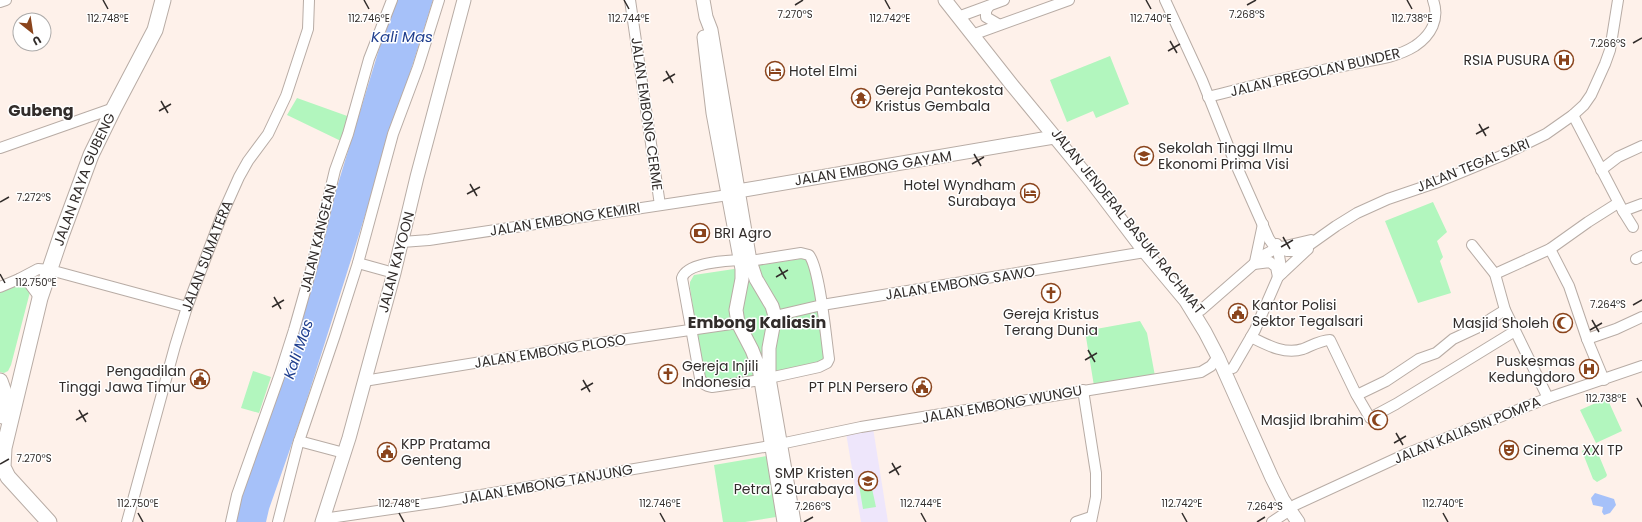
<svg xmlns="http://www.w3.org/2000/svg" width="1642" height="522" viewBox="0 0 1642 522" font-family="Poppins,sans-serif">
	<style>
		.education { fill: #eee6fb }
		.green { fill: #b2f6be }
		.water { fill: #a6c1f9 }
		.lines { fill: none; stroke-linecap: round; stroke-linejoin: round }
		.minor-casing { stroke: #b8aca5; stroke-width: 12 }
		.major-casing { stroke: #b8aca5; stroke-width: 15 }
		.highway-casing { stroke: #b8aca5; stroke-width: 17 }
		.minor { stroke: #fff; stroke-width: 10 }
		.major { stroke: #fff; stroke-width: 13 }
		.highway { stroke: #fff; stroke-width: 15 }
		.ticks { fill: none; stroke: #322d2b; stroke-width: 1.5 }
		.labels { text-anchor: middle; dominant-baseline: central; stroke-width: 3; stroke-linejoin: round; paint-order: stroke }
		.poi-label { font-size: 14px; fill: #322d2b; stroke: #fff; text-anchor: end }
		.street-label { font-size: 14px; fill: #322d2b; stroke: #fff }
		.water-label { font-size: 15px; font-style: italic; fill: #203f8e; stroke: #fff }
		.quarter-label { font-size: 16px; font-weight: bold; fill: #322d2b; stroke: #fff }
		.ticks-label { font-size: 10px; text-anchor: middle; fill: #322d2b; stroke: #fff; stroke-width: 3; stroke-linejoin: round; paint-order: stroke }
	</style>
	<rect width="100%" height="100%" fill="#fef1ea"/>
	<path class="education" d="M873,428L888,522H861L846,433Z"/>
	<path class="green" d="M1110,56L1129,104L1096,118L1093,111L1067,122L1050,80Z
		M297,98L350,117L343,142L287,115Z
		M1433,202L1447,232L1437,241L1443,257L1440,261L1451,293L1418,303L1385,221Z
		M800,259H806L812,266L827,361L712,386L704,380L690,288V282L694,275Z
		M23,284L27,287L30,292L11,365L8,371L4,373L0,372V292L17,285Z
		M1140,321L1147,333L1155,376L1094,386L1085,331Z
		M253,371L271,377L259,413L241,408Z
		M1607,398L1622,431L1596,443L1580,410Z
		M1593,445L1595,446L1607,475L1606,477L1597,482L1593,479L1582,451Z
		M767,456L776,517L745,522H723L714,465Z
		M871,484L876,507L863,509L859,485Z"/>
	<path class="water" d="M394,0H433L303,412L269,509L266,522H235L246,470L287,370L306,289Z
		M1595,493L1614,499L1616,505L1610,513L1604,515L1602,512L1603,507L1593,505L1591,498Z"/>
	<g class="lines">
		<defs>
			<g id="minor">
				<path d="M630,0L660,205"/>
				<path d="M1165,0L1202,80L1233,158L1269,239L1274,246L1287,251H1298L1305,248L1336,226L1357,213L1388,199L1438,182L1501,156L1546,134L1573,115L1584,105L1591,95L1605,64L1610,50L1618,0"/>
				<path d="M0,2L6,0"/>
				<path d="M989,6L986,11V17L998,24"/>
				<path d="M958,17L1004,0"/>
				<path d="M972,35L1069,0"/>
				<path d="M1208,97C1240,89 1271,81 1303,74C1323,70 1343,66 1363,62C1381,59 1399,56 1415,46C1431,35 1440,19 1433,0"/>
				<path d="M1573,115L1623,211L1642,204"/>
				<path d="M0,148L114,108"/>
				<path d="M1601,170L1618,157L1642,146"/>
				<path d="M1623,211L1633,227"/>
				<path d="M402,242L429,240L728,195"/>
				<path d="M1277,244L1282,273"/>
				<path d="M1472,245L1495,274L1505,310L1548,398"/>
				<path d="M1550,249L1569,286L1587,339L1604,380"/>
				<path d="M1636,259L1642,256"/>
				<path d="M740,260C726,261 687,262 682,278L700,378C703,384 705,386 712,387L761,380"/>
				<path d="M750,261L801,253L809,255C820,269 826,338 829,359L827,363L819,367L769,378"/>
				<path d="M1255,262L1263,224"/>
				<path d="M358,263L394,273"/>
				<path d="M1254,264L1270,262L1276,267L1278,277"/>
				<path d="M1495,274L1550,249L1588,222L1618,203"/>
				<path d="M19,279L29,283L40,298"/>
				<path d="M0,287L19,279L38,269L50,270L187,307"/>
				<path d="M1201,310L1264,255L1277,248L1311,240"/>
				<path d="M775,316L822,305L1145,252"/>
				<path d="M1251,337C1267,345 1285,355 1303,349C1311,346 1321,340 1330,340L1356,394L1370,418L1396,404L1515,331"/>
				<path d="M1587,339L1616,329L1642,317"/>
				<path d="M1233,368L1255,330L1278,277L1308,249"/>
				<path d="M364,381L579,346L738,323"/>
				<path d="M1083,390L1096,473V497L1091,522"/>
				<path d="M1357,395L1386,381L1419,359L1436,353L1453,339L1483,325L1492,318L1505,310"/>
				<path d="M299,441L344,453"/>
				<path d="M780,444L861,427L1201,372L1211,366L1218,357"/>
				<path d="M1295,505L1408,453L1548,398L1642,366"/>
				<path d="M323,519L439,502L770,446"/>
				<path id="s1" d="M127,522L175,346L187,307L222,215L239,177L248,161L268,134L286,96L308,29L309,0"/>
				<path d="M231,522L237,495L280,374L294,330L311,270L335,170L348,134L369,59L392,0"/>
				<path d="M278,522L298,444L335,335L358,263L393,134L418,67L439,0"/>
				<path d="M1076,522L1091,517"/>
				<path d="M1272,522L1290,510"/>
			</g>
			<path id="major" d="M703,0L706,17L711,30L750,261L756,279L772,306L775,316L769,348V378L794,522
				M945,0L1012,85L1091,181L1145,252L1186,301L1205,332L1218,357L1272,478L1283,500L1298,522
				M704,37L713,113L742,269V279L736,310L738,323L752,350L759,368L784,522
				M738,191L1054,137
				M322,522L349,438L394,273L417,177L464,0"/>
			<g id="highway">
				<path d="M0,381L6,398L3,416"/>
				<path id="s2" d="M49,522L8,477L3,467L4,448L40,298L61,236L91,155L114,108L155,30L163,0"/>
			</g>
		</defs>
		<use href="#minor" class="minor-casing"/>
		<use href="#major" class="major-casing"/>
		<use href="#highway" class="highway-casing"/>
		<use href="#minor" class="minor"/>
		<use href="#major" class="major"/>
		<use href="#highway" class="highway"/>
	</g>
	<path class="ticks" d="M103,0L108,9M364,0L369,9M624,0L629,9M885,0L890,9M1146,0L1151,9M1407,0L1412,9M795,5L803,0M1247,5L1256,0M1170,41L1177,53M1633,43L1642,38M1168,51L1180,44M666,71L673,83M663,81L675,74M161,101L168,113M159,111L171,104M1479,124L1486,136M1476,134L1489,127M974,154L981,166M972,164L984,157M470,184L477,196M467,194L480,187M0,202L9,197M1283,237L1290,249M1281,247L1293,240M779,267L786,279M0,274L5,283M776,277L788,270M274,297L281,309M1633,305L1642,300M272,307L284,300M1592,320L1599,332M1590,330L1602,323M1088,350L1095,362M1085,360L1097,353M583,380L590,392M581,390L593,383M1637,398L1642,407M79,410L86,422M76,420L88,413M1396,433L1403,445M1394,443L1406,436M892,463L899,475M0,464L9,459M889,473L901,466M138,513L143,522M399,513L404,522M660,513L665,522M921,513L926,522M1182,513L1187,522M1443,513L1448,522M804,522L813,517M1257,522L1265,517"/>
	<defs>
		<symbol id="hospital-ring" viewBox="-11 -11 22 22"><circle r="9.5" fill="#fff" stroke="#8a441c" stroke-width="1.5"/><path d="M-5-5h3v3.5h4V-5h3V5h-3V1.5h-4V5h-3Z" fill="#8a441c"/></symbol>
		<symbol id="hotel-ring" viewBox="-11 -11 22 22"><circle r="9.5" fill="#fff" stroke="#8a441c" stroke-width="1.5"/><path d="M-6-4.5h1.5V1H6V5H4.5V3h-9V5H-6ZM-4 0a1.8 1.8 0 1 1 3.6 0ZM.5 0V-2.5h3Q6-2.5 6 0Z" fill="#8a441c"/></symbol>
		<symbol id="temple-ring" viewBox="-11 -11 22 22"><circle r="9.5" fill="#fff" stroke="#8a441c" stroke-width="1.5"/><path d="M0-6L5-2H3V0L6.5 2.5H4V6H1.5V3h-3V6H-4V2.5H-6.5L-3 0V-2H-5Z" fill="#8a441c"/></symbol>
		<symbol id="university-ring" viewBox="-11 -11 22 22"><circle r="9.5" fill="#fff" stroke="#8a441c" stroke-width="1.5"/><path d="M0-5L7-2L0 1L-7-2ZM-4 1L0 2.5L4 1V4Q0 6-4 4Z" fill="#8a441c"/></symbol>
		<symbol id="bank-ring" viewBox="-11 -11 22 22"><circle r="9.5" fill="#fff" stroke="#8a441c" stroke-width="1.5"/><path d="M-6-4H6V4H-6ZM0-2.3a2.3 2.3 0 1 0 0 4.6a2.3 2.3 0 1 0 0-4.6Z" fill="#8a441c"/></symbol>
		<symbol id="church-ring" viewBox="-11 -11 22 22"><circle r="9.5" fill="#fff" stroke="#8a441c" stroke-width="1.5"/><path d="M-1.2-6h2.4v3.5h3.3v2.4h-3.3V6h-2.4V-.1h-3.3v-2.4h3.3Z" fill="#8a441c"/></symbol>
		<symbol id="civic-ring" viewBox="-11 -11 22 22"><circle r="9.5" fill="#fff" stroke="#8a441c" stroke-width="1.5"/><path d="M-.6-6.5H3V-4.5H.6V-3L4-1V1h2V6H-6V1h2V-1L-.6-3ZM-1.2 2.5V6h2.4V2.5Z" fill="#8a441c"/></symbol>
		<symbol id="mosque-ring" viewBox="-11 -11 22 22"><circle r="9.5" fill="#fff" stroke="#8a441c" stroke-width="1.5"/><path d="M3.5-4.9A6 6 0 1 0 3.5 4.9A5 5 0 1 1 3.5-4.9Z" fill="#8a441c"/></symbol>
		<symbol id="theatre-ring" viewBox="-11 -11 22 22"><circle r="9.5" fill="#fff" stroke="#8a441c" stroke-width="1.5"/><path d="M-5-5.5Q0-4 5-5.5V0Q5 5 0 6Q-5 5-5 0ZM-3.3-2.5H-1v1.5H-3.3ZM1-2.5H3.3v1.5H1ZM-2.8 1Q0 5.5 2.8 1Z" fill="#8a441c"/></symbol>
		<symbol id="school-ring" viewBox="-11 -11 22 22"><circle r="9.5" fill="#fff" stroke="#8a441c" stroke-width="1.5"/><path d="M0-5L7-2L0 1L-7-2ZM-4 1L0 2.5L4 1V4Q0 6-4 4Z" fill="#8a441c"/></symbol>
	</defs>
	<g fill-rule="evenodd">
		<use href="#hospital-ring" x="1553" y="49" width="22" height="22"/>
		<use href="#hotel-ring" x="764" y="60" width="22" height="22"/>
		<use href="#temple-ring" x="850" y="87" width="22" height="22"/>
		<use href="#university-ring" x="1133" y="145" width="22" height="22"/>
		<use href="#hotel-ring" x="1019" y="182" width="22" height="22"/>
		<use href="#bank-ring" x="689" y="222" width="22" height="22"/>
		<use href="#church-ring" x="1040" y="282" width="22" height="22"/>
		<use href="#civic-ring" x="1227" y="302" width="22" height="22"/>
		<use href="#mosque-ring" x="1552" y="312" width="22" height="22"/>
		<use href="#hospital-ring" x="1578" y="358" width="22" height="22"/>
		<use href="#church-ring" x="657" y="363" width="22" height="22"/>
		<use href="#civic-ring" x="189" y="368" width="22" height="22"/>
		<use href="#civic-ring" x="911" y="376" width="22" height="22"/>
		<use href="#mosque-ring" x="1367" y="409" width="22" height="22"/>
		<use href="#theatre-ring" x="1498" y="439" width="22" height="22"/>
		<use href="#civic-ring" x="376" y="441" width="22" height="22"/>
		<use href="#school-ring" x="857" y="470" width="22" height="22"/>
	</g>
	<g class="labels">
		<g class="poi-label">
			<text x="1550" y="60">RSIA PUSURA</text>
			<text x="789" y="71" text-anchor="start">Hotel Elmi</text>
			<text x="875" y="90" text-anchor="start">Gereja Pantekosta<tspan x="875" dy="16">Kristus Gembala</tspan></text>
			<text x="1158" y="148" text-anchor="start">Sekolah Tinggi Ilmu<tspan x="1158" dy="16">Ekonomi Prima Visi</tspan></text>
			<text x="1016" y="185">Hotel Wyndham<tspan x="1016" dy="16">Surabaya</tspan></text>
			<text x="714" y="233" text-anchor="start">BRI Agro</text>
			<text x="1252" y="305" text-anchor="start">Kantor Polisi<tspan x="1252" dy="16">Sektor Tegalsari</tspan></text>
			<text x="1051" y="314" text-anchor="middle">Gereja Kristus<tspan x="1051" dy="16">Terang Dunia</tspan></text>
			<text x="1549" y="323">Masjid Sholeh</text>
			<text x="1575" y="361">Puskesmas<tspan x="1575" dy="16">Kedungdoro</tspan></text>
			<text x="682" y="366" text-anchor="start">Gereja Injili<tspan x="682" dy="16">Indonesia</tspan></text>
			<text x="186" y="371">Pengadilan<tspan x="186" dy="16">Tinggi Jawa Timur</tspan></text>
			<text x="908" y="387">PT PLN Persero</text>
			<text x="1364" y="420">Masjid Ibrahim</text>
			<text x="401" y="444" text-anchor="start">KPP Pratama<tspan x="401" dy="16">Genteng</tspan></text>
			<text x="1523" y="450" text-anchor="start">Cinema XXI TP</text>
			<text x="854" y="473">SMP Kristen<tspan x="854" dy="16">Petra 2 Surabaya</tspan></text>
		</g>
		<g class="street-label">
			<text transform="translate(1315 72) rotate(-13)">JALAN PREGOLAN BUNDER</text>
			<text transform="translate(647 114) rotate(82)">JALAN EMBONG CERME</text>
			<text transform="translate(1473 165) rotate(-22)">JALAN TEGAL SARI</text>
			<text transform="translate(873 168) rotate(-9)">JALAN EMBONG GAYAM</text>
			<text stroke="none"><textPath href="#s2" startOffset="372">JALAN RAYA GUBENG</textPath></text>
			<text transform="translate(565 219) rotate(-9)">JALAN EMBONG KEMIRI</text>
			<text transform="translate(1128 221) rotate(51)">JALAN JENDERAL BASUKI RACHMAT</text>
			<text transform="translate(318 238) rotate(-76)">JALAN KANGEAN</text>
			<text stroke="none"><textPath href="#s1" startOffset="278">JALAN SUMATERA</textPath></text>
			<text transform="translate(396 262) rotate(-75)">JALAN KAYOON</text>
			<text transform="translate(960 283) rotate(-9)">JALAN EMBONG SAWO</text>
			<text transform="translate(550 351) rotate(-9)">JALAN EMBONG PLOSO</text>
			<text transform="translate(1002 404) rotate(-10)">JALAN EMBONG WUNGU</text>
			<text transform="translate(1467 430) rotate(-22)">JALAN KALIASIN POMPA</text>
			<text transform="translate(547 484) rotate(-10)">JALAN EMBONG TANJUNG</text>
		</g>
		<g class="water-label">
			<text x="402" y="36">Kali Mas</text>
			<text transform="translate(298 349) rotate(-71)">Kali Mas</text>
		</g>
		<g class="quarter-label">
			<text x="41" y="110">Gubeng</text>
			<text x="757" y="322">Embong Kaliasin</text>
		</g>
	</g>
	<g class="ticks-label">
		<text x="795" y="18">7.270°S</text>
		<text x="1247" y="18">7.268°S</text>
		<text x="108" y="22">112.748°E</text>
		<text x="369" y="22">112.746°E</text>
		<text x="629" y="22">112.744°E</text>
		<text x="890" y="22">112.742°E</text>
		<text x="1151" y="22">112.740°E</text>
		<text x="1412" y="22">112.738°E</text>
		<text x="1608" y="47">7.266°S</text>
		<text x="34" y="201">7.272°S</text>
		<text x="36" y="286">112.750°E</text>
		<text x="1608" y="308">7.264°S</text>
		<text x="1606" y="402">112.738°E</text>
		<text x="34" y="462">7.270°S</text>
		<text x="138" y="507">112.750°E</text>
		<text x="399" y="507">112.748°E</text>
		<text x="660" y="507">112.746°E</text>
		<text x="921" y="507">112.744°E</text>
		<text x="1182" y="507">112.742°E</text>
		<text x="1443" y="507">112.740°E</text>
		<text x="813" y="510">7.266°S</text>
		<text x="1265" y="510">7.264°S</text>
	</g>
	<g transform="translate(32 32) rotate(150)"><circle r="19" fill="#ffffff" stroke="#adabaa"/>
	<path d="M0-3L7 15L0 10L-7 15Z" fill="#8a441c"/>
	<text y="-6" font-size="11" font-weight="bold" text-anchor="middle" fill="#322d2b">U</text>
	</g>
</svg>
